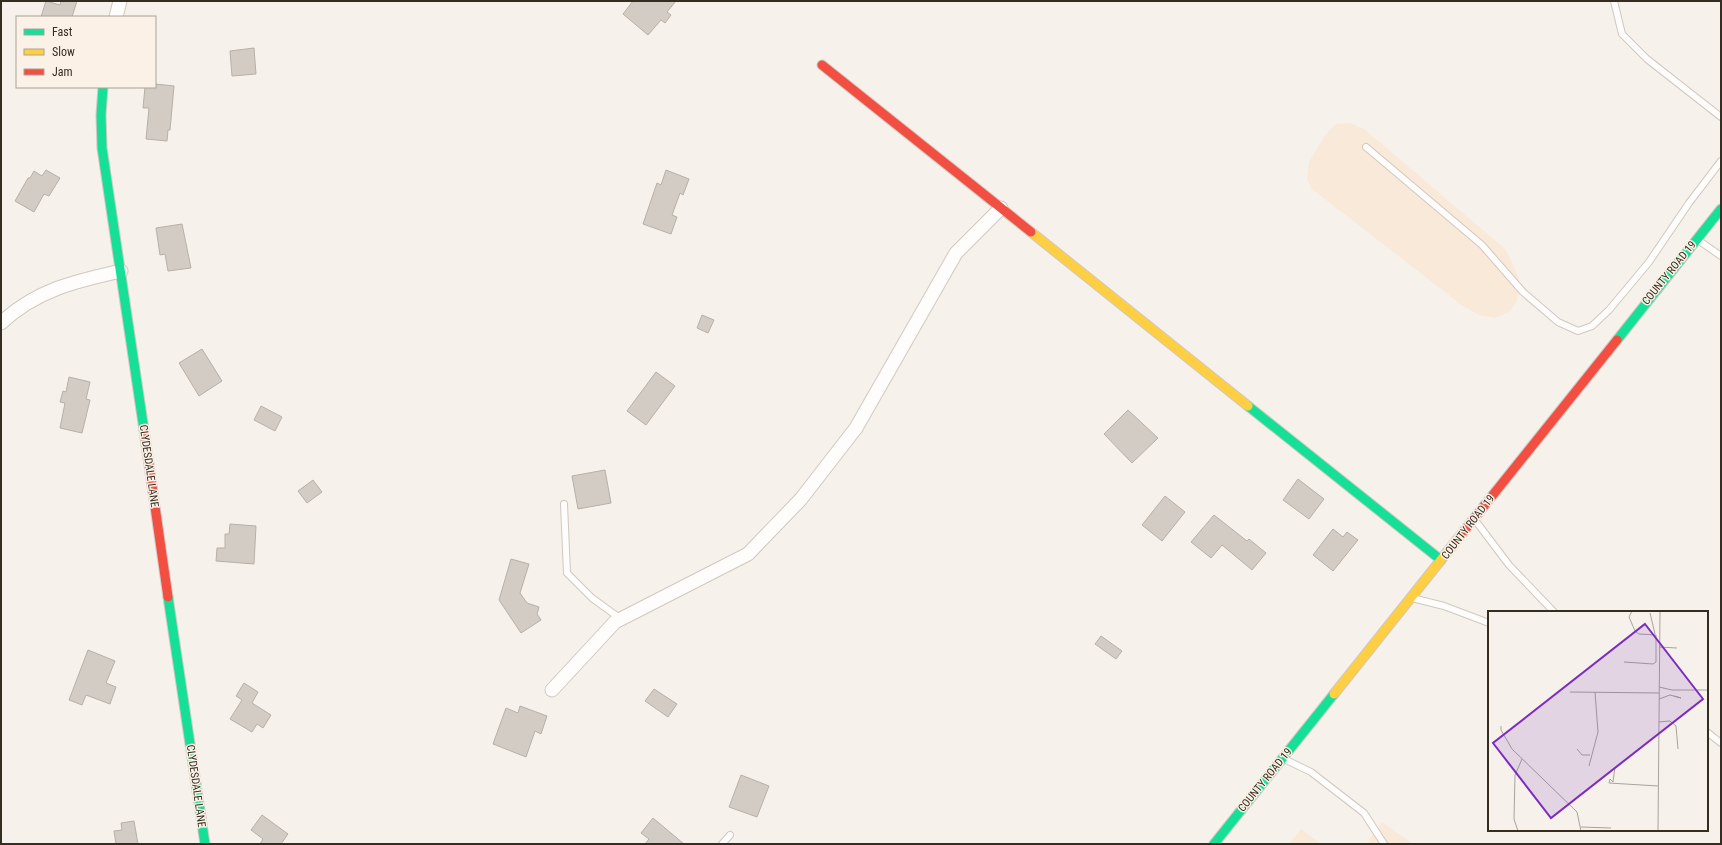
<svg xmlns="http://www.w3.org/2000/svg" width="1722" height="845" viewBox="0 0 1722 845" font-family="'Roboto Condensed',sans-serif">
	<style>
		.built { fill: #f9e9d8 }
		.building { fill: #d3ccc4; stroke: #b7b0a8 }
		.lines { fill: none; stroke-linecap: round; stroke-linejoin: round }
		.lane-casing { stroke: #d0c8c1; stroke-width: 8 }
		.street-casing { stroke: #d0c8c1; stroke-width: 15 }
		.fast-casing { stroke: #d0c8c1; stroke-width: 11 }
		.slow-casing { stroke: #d0c8c1; stroke-width: 11 }
		.jam-casing { stroke: #d0c8c1; stroke-width: 11 }
		.lane { stroke: #fefdfc; stroke-width: 6 }
		.street { stroke: #fefdfc; stroke-width: 13 }
		.fast { stroke: #16e098; stroke-width: 9 }
		.slow { stroke: #ffcf43; stroke-width: 9 }
		.jam { stroke: #f24e42; stroke-width: 9 }
		.labels { text-anchor: middle; dominant-baseline: central; stroke-width: 3; stroke-linejoin: round; paint-order: stroke }
		.street-label { font-size: 11px; fill: #362d22; stroke: #fbf1e6 }
		.inset-road { fill: none; stroke: #a9a39b; stroke-width: 1 }
		.view { fill: #7b2cbf; fill-opacity: 0.15; stroke: #7b2cbf; stroke-width: 2 }
		.inset-edge { fill: none; stroke: #362d22; stroke-width: 2 }
	</style>
	<rect width="100%" height="100%" fill="#f6f1eb"/>
	<path class="built" d="M1349,123L1364,129L1506,250L1519,279L1517,301L1509,312L1495,318L1479,315L1462,305L1312,189L1307,179L1309,162L1326,134L1336,124Z
		M1382,822L1413,844H1367Z
		M1301,829L1321,844H1289Z"/>
	<path class="building" d="M46,1L60,5L61,1H77L72,17H41Z
		M633,1H676L667,12L671,15L665,23L661,20L648,35L623,14Z
		M254,48L256,74L232,76L230,51Z
		M155,84L174,86L170,130H168L167,141L146,139L149,108H143L145,87H155Z
		M46,170L60,178L49,196L44,194L34,212L15,201L28,178H30L34,171L42,176Z
		M666,170L689,179L683,195L680,193L672,215L677,217L671,234L643,224L657,183L661,185Z
		M182,224L191,268L168,271L165,254L160,255L156,228Z
		M702,315L714,320L708,333L697,328Z
		M202,349L222,381L199,396L179,363Z
		M656,372L675,386L646,425L627,411Z
		M69,377L90,382L86,399L90,400L82,433L60,428L65,403L60,402L63,391L66,392Z
		M261,406L282,417L275,431L254,420Z
		M1128,410L1158,438L1132,463L1104,434Z
		M605,470L611,503L578,509L572,476Z
		M1298,479L1324,499L1309,519L1283,500Z
		M313,480L322,492L307,503L298,491Z
		M1165,496L1185,512L1162,541L1142,525Z
		M1214,515L1247,541L1249,539L1266,553L1252,570L1222,545L1211,558L1191,542Z
		M230,524L256,526L254,564L216,561L217,548H225V534H229Z
		M1333,529L1343,537L1347,532L1358,540L1333,571L1313,555Z
		M511,559L529,564L520,593L527,603L539,607L537,614L541,620L521,633L499,600Z
		M1101,636L1122,651L1116,659L1095,644Z
		M88,650L115,661L106,683L116,687L110,704L86,695L82,705L69,700Z
		M244,683L258,692L252,703L271,715L263,728L257,724L252,732L230,719L242,700L236,696Z
		M654,689L677,704L668,717L645,701Z
		M520,706L547,716L541,734L535,731L526,757L493,744L506,708L518,713Z
		M741,775L769,786L757,817L729,807Z
		M262,815L288,834L281,844H260L263,839L251,830Z
		M653,818L684,844H645L649,839L641,833Z
		M134,821L138,844H116L114,831L122,830L121,823Z"/>
	<g class="lines">
		<defs>
			<path id="lane" d="M1614,1L1622,34L1647,59L1721,117
				M1366,147L1482,245L1523,292L1558,322L1578,331L1592,326L1609,310L1649,262L1689,203L1721,161
				M1698,240L1721,256
				M564,504L567,573L592,598L621,619
				M1475,520L1509,565L1554,612
				M1412,598L1444,606L1489,623
				M1707,732L1721,743
				M1284,759L1311,772L1364,813L1384,844
				M722,844L730,835"/>
			<path id="street" d="M116,17L120,1
				M1,323C36,290 76,281 121,271
				M552,690L615,622L748,554L801,499L856,428L956,253L1001,208"/>
			<path id="fast" d="M103,87L101,115L102,148L144,430
				M1617,340L1721,209
				M1248,406L1441,560
				M168,597L205,844
				M1214,844L1334,694"/>
			<path id="slow" d="M1031,232L1248,406
				M1334,694L1464,531"/>
			<path id="jam" d="M822,65L1031,232
				M144,430L168,597
				M1464,531L1617,340"/>
		</defs>
		<use href="#lane" class="lane-casing"/>
		<use href="#street" class="street-casing"/>
		<use href="#fast" class="fast-casing"/>
		<use href="#slow" class="slow-casing"/>
		<use href="#jam" class="jam-casing"/>
		<use href="#lane" class="lane"/>
		<use href="#street" class="street"/>
		<use href="#fast" class="fast"/>
		<use href="#slow" class="slow"/>
		<use href="#jam" class="jam"/>
	</g>
	<g class="labels">
		<g class="street-label">
			<text transform="translate(1669 273) rotate(-51)">COUNTY ROAD 19</text>
			<text transform="translate(149 466) rotate(82)">CLYDESDALE LANE</text>
			<text transform="translate(1468 527) rotate(-52)">COUNTY ROAD 19</text>
			<text transform="translate(1265 780) rotate(-51)">COUNTY ROAD 19</text>
			<text transform="translate(196 786) rotate(82)">CLYDESDALE LANE</text>
		</g>
	</g>
	<g transform="translate(1488 611)">
		<rect width="220" height="220" fill="#f6f1eb"/>
		<path class="inset-road" d="M162,2L167,23M171,36L189,37M136,51L165,53L168,51V24L151,23L147,20L141,6L144,0M171,76L184,79H220M82,81L171,82M171,88L182,84L193,87L186,85M171,111L182,110L188,115L190,138M13,115V119L24,138L89,201L93,220M89,138L94,144H102M101,155L110,121L107,81M127,156L125,171L122,168L121,172L170,175M93,216L123,217M30,220L26,208L27,164L34,148M170,220L172,0"/>
		<path class="view" d="M157,13L215,88L63,207L5,132Z"/>
		<rect width="220" height="220" class="inset-edge"/>
	</g>
	<rect width="1722" height="845" fill="none" stroke="#362d22" stroke-width="4"/>
	<rect x="16" y="16" width="140" height="72" fill="#fbf1e6" stroke="#aca398"/>
	<rect x="24" y="29" width="20" height="6" fill="#16e098" stroke="#aca398"/>
	<text x="52" y="36" font-size="12" fill="#362d22">Fast</text>
	<rect x="24" y="49" width="20" height="6" fill="#ffcf43" stroke="#aca398"/>
	<text x="52" y="56" font-size="12" fill="#362d22">Slow</text>
	<rect x="24" y="69" width="20" height="6" fill="#f24e42" stroke="#aca398"/>
	<text x="52" y="76" font-size="12" fill="#362d22">Jam</text>
</svg>
